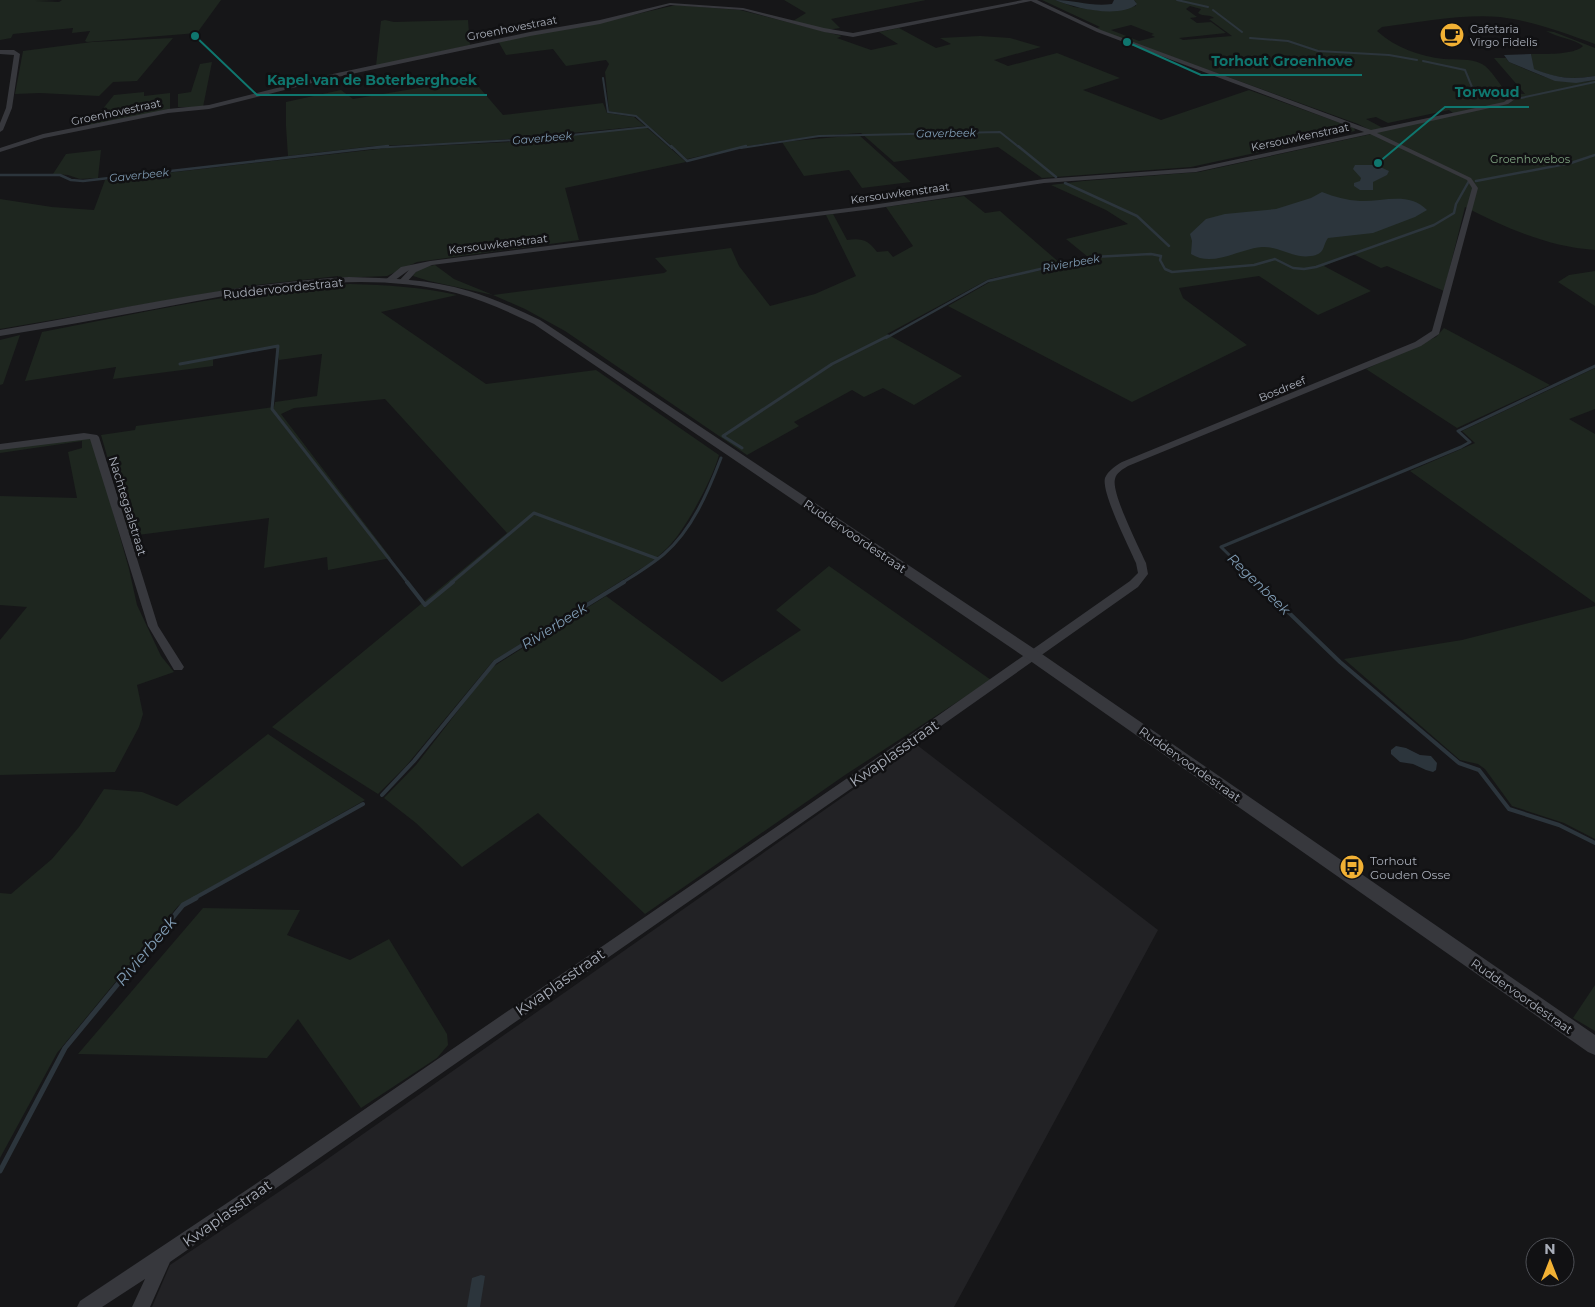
<svg xmlns="http://www.w3.org/2000/svg" width="1595" height="1307" viewBox="0 0 1595 1307" font-family="Montserrat,sans-serif">
	<style>
		.built { fill: #222225 }
		.green { fill: #1e261f; fill-rule: evenodd }
		.water { fill: #2c353c }
		.lines { fill: none; stroke-linecap: round; stroke-linejoin: round }
		.stream-far4 { stroke: #2c353c; stroke-width: 2 }
		.stream-far3 { stroke: #2c353c; stroke-width: 2.5 }
		.stream-far2 { stroke: #2c353c; stroke-width: 3 }
		.stream-far1 { stroke: #2c353c; stroke-width: 4 }
		.stream { stroke: #2c353c; stroke-width: 5 }
		.minor { fill: #37383d; fill-rule: evenodd }
		.tertiary { fill: #37383d; fill-rule: evenodd }
		.labels { text-anchor: middle; dominant-baseline: central; stroke-width: 5; stroke-linejoin: round; paint-order: stroke }
		.far-street-label { font-size: 11px; fill: #a8adb8; stroke: #111113 }
		.far-poi-label { font-size: 11px; fill: #a8adb8; stroke: #111113; text-anchor: start }
		.far-water-label { font-size: 11px; font-style: italic; fill: #7f9bb3; stroke: #111113 }
		.far-park-label { font-size: 11px; fill: #7fa381; stroke: #111113 }
		.street-label { font-size: 12px; fill: #a8adb8; stroke: #111113 }
		.poi-label { font-size: 12px; fill: #a8adb8; stroke: #111113; text-anchor: start }
		.water-label { font-size: 14px; font-style: italic; fill: #7f9bb3; stroke: #111113 }
		.near-street-label { font-size: 15px; fill: #a8adb8; stroke: #111113 }
		.near-water-label { font-size: 16px; font-style: italic; fill: #7f9bb3; stroke: #111113 }
		.leader { fill: none; stroke: #0f766e; stroke-width: 2 }
		.callout-dot { fill: #0f766e; stroke: #111113; stroke-width: 2 }
		.callout-label { font-size: 14px; text-anchor: middle; font-weight: bold; fill: #0f766e; stroke: #111113; stroke-width: 5; stroke-linejoin: round; paint-order: stroke }
	</style>
	<rect width="100%" height="100%" fill="#161618"/>
	<path class="built" d="M917,745L1158,930L954,1307H152L170,1265L319,1165Z"/>
	<path class="green" d="M0,0H58L35,1L59,2L62,0H221L197,33L87,42L85,41L90,31L72,33L73,28L13,34L11,38L0,40Z
		M784,0H926L831,19L840,28L827,30L793,21L806,13Z
		M1036,0H1055L1074,7L1103,11L1136,6V2L1134,0H1595V44C1564,33 1533,21 1500,17C1462,14 1421,22 1382,27L1377,31C1396,48 1419,56 1444,59C1456,60 1470,58 1482,64C1491,69 1500,85 1507,93L1525,94L1494,58H1506L1509,62C1540,75 1560,87 1595,80V250C1548,247 1506,228 1465,207L1444,291L1387,266L1381,268L1353,254L1324,266L1371,291L1318,315L1259,276L1179,288L1183,298L1247,345L1132,402L948,306L995,279L1064,266L1061,264L989,279L887,334L962,376L914,405L883,388L864,397L852,390L794,422L799,426L747,455L565,331L525,309L493,295L429,281L413,276C417,268 427,266 435,265L454,279L493,295L664,273L667,271L655,258L731,248L739,266L770,306L815,294L856,276L826,215L833,214L847,240C862,238 868,240 877,252L888,251L893,257L913,246L886,207L964,196L985,213L1000,211L1061,264L1088,257L1066,239L1128,224L1106,210L1051,185L1083,181L1199,172L1376,133L1358,124L1101,31L1097,28L1100,27L1042,0ZM1190,6L1201,9L1198,13C1204,17 1209,14 1214,18L1209,19L1232,36L1183,40L1179,38L1226,33L1211,22L1197,23L1190,18L1197,17L1186,9ZM1131,25L1154,34L1151,35L1155,37L1139,41L1111,30ZM1449,110L1453,113L1383,128L1366,119L1376,117L1388,123Z
		M676,5L740,10L842,36L837,38L871,50L898,44L879,32L899,28L936,48L951,44L940,38L980,36L1010,38L1041,47L994,60L1008,66L1057,53L1120,78L1083,90L1161,120L1249,90L1354,128L1355,131L1191,167L1042,178L998,147L894,162L861,133C802,136 745,145 687,159L637,116L609,111L605,72L609,64L606,60L566,66L553,49L506,55L498,41L589,25Z
		M385,20L394,22L468,20L470,45L376,66L381,21Z
		M1546,31L1554,32L1595,48V76C1570,80 1557,78 1533,69L1531,54C1543,54 1575,55 1583,46C1575,39 1558,38 1546,31Z
		M173,38L137,81L113,82L99,96L40,93L15,94L23,51L92,42Z
		M212,62L203,107H178V94L191,92L200,64Z
		M472,79L503,115L603,103L607,113L634,117L645,126L476,142L375,146L288,156L286,126V102L341,90L353,99Z
		M144,92V96L170,93V109L89,126L114,95Z
		M646,127L686,162L565,188L579,240L417,262L387,276L338,278V276L256,285L0,329V199L52,207L94,210L105,180L387,148L510,142Z
		M859,135L911,182L862,188L849,170L804,176L782,142Z
		M101,150L98,178L80,179L68,175L53,174L66,154Z
		M1595,271V306L1558,282L1569,275Z
		M350,284C387,285 421,287 457,295L381,312L486,384L596,370L719,455C713,478 687,526 671,544C665,551 657,557 650,563L493,661L406,766L378,794L272,727L507,533L385,399L294,408L281,414L391,558L328,570L327,557L264,568L269,518L130,536L101,435L135,430L136,426L274,407L275,402L317,396L322,354L279,360L275,347L213,358V366L113,379L116,367L25,381L42,332C144,312 246,289 350,284Z
		M1444,328L1550,385L1457,428L1366,369L1436,337Z
		M20,335L3,384L0,385V340Z
		M1595,368V409L1569,419L1595,434V603L1410,471L1475,443L1462,431Z
		M89,436L93,441L129,569L137,605L161,656L174,672L137,685L143,714L139,727L115,772L0,775V640L27,607L0,605V496L77,498L68,452L82,448V441L0,453V448Z
		M829,566L991,680L845,775L645,914L538,813L462,867L416,823L384,798L416,765L491,668L606,596L722,682L801,630L776,610Z
		M1595,606V839L1564,823L1512,806L1485,769L1478,764L1460,760L1344,659L1462,640Z
		M268,734L365,800L178,906L57,1053L0,1158V893L11,894L52,859L79,827L104,789L142,792L177,806Z
		M203,908L300,910L287,935L350,960L389,939L447,1034L448,1045L437,1058L361,1108L298,1019L267,1058L78,1054Z
		M1595,985V1031L1573,1018Z"/>
	<path class="water" d="M1055,0C1074,0 1092,7 1112,4L1114,0H1134L1137,4C1119,19 1075,8 1055,0Z
		M1531,54L1534,69C1558,78 1570,80 1595,76V80L1576,83L1555,81L1509,62L1504,55Z
		M1355,165H1376L1389,171L1387,175L1373,182V190H1360L1354,186V183L1360,181L1361,178L1353,169Z
		M1322,192C1335,197 1346,200 1360,201C1382,202 1409,191 1427,210L1415,217L1373,233L1328,238C1322,246 1326,254 1311,256C1294,259 1279,246 1262,247C1238,249 1213,268 1191,254L1192,241L1190,234L1206,219L1225,214L1276,209L1311,198Z
		M1396,746L1406,748L1420,755L1431,756L1437,763L1436,770L1433,772L1426,770L1413,764L1400,762L1391,754V750Z
		M481,1275L485,1276L480,1307H467L472,1278Z"/>
	<g class="lines">
		<path class="stream-far4" d="M1177,0L1208,7
			M1213,10L1242,32
			M1250,38L1288,41L1318,51L1389,55L1417,60
			M1423,61L1465,70L1472,87L1504,95
			M603,78L608,112L636,116L672,148
			M1521,98L1595,82
			M372,148L534,139L647,127
			M741,148L819,136L1000,132L1020,148"/>
		<path class="stream-far3" d="M671,146L687,161L746,146
			M1018,146L1056,177
			M0,175H60L71,180L83,181L388,146
			M1476,181L1571,163L1595,155
			M1065,183L1137,216L1169,246
			M886,338L988,281L1093,257L1151,254L1161,256L1160,260L1165,269L1172,272L1254,265L1275,259L1293,268L1304,269L1316,267L1434,225L1454,213L1456,204L1469,181"/>
		<path class="stream-far2" d="M180,364L278,346L272,409L408,583
			M742,448L723,436L832,364L888,336
			M451,583L534,513L658,559
			M622,583C636,574 651,565 664,554C692,530 708,492 721,458
			M1258,583L1221,547L1461,447L1470,442L1458,431L1595,366"/>
		<path class="stream-far1" d="M407,582L425,605L453,582
			M1257,582L1340,662L1459,763L1479,770L1509,809L1559,825L1595,843
			M382,795L414,761L495,662L624,582
			M193,899L363,804"/>
		<path class="stream" d="M0,1171L65,1048L183,905L196,898"/>
		<path class="minor" d="M1023,0H1037L1101,30L1371,130L1504,102L1509,98L1511,93H1515V99L1508,104L1377,133L1471,178L1478,188L1439,334L1421,346L1128,466C1123,469 1116,473 1115,479C1111,493 1139,547 1146,563L1148,574L1138,587L924,738L170,1262L150,1307H132L145,1279L102,1307H77L80,1301L260,1181L916,731L1130,581L1138,573L1136,563C1129,547 1101,492 1105,478C1108,471 1115,466 1122,462L1415,342L1432,331L1472,188L1467,180L1370,134L1196,172L1044,183L872,209L432,265L416,272L405,284L398,282L409,270L391,283L384,281L401,267L430,261L872,205L1044,179L1196,168L1364,132L1097,32L1031,1L853,37L824,32L743,10L670,5L600,24L530,36L328,79L209,109L168,113L44,138L0,152V148L43,134L168,109L209,105L328,75L530,32L600,20L670,3L743,8L824,28L853,33Z
			M0,50H14L20,54L12,108L3,130L0,132V123L6,108L14,55L0,54Z
			M84,433L97,435L99,437L158,626L184,667L182,670H174L148,626L90,439L0,450V444Z"/>
		<path class="tertiary" d="M349,277C389,278 430,279 469,291C493,298 517,309 540,320L1039,652L1595,1035V1055L1588,1052L1029,660L534,324C509,312 483,300 456,293C356,268 249,291 149,310C100,319 50,328 0,336V330C116,311 232,283 349,277Z"/>
	</g>
	<defs>
		<symbol id="cafe-disc" viewBox="-11 -11 22 22"><circle r="9.5" fill="#f2b134" stroke="#111113"/><path d="M-5.5-4.5H6V0H3Q3 3.5 0 3.5H-2.5Q-5.5 3.5-5.5 0ZM3-3.2v2h1.7v-2ZM-6 4.5H4V6H-6Z" fill="#111"/></symbol>
		<symbol id="bus-disc" viewBox="-11 -11 22 22"><circle r="9.5" fill="#f2b134" stroke="#111113"/><path d="M-5-6H5V4H4V6H2V4H-2V6H-4V4H-5ZM-3.5-4V0h7V-4ZM-3.5 1.2v1.5H-2V1.2ZM2 1.2v1.5H3.5V1.2Z" fill="#111"/></symbol>
	</defs>
	<g fill-rule="evenodd">
		<use href="#cafe-disc" x="1438" y="21" width="28" height="28"/>
		<use href="#bus-disc" x="1338" y="853" width="28" height="28"/>
	</g>
	<g class="labels">
		<g class="far-street-label">
			<text transform="translate(512 28) rotate(-11)">Groenhovestraat</text>
			<text transform="translate(116 112) rotate(-12)">Groenhovestraat</text>
			<text transform="translate(1300 137) rotate(-12)">Kersouwkenstraat</text>
			<text transform="translate(900 193) rotate(-8)">Kersouwkenstraat</text>
			<text transform="translate(498 244) rotate(-7)">Kersouwkenstraat</text>
			<text transform="translate(1282 389) rotate(-22)">Bosdreef</text>
		</g>
		<g class="far-poi-label">
			<text x="1470" y="29">Cafetaria<tspan x="1470" dy="13">Virgo Fidelis</tspan></text>
		</g>
		<g class="far-water-label">
			<text transform="translate(946 133) rotate(-1)">Gaverbeek</text>
			<text transform="translate(542 138) rotate(-5)">Gaverbeek</text>
			<text transform="translate(139 175) rotate(-6)">Gaverbeek</text>
			<text transform="translate(1071 263) rotate(-10)">Rivierbeek</text>
		</g>
		<g class="far-park-label">
			<text x="1530" y="159">Groenhovebos</text>
		</g>
		<g class="street-label">
			<text transform="translate(283 288) rotate(-6)">Ruddervoordestraat</text>
			<text transform="translate(128 506) rotate(73)">Nachtegaalstraat</text>
			<text transform="translate(855 536) rotate(34)">Ruddervoordestraat</text>
			<text transform="translate(1190 764) rotate(35)">Ruddervoordestraat</text>
			<text transform="translate(1522 996) rotate(35)">Ruddervoordestraat</text>
		</g>
		<g class="poi-label">
			<text x="1370" y="860">Torhout<tspan x="1370" dy="14">Gouden Osse</tspan></text>
		</g>
		<g class="water-label">
			<text transform="translate(1259 584) rotate(44)">Regenbeek</text>
			<text transform="translate(554 626) rotate(-32)">Rivierbeek</text>
		</g>
		<g class="near-street-label">
			<text transform="translate(894 753) rotate(-35)">Kwaplasstraat</text>
			<text transform="translate(560 982) rotate(-35)">Kwaplasstraat</text>
			<text transform="translate(227 1213) rotate(-35)">Kwaplasstraat</text>
		</g>
		<g class="near-water-label">
			<text transform="translate(146 951) rotate(-50)">Rivierbeek</text>
		</g>
	</g>
	<path class="leader" d="M1127 42L1201 75H1362M195 36L257 95H487M1378 163L1445 107H1529"/>
	<g class="callout-dot">
		<circle cx="1127" cy="42" r="5"/>
		<circle cx="195" cy="36" r="5"/>
		<circle cx="1378" cy="163" r="5"/>
	</g>
	<g class="callout-label">
		<text x="1282" y="66">Torhout Groenhove</text>
		<text x="372" y="85">Kapel van de Boterberghoek</text>
		<text x="1487" y="97">Torwoud</text>
	</g>
	<g transform="translate(1550 1262)"><circle r="24" fill="#111113" stroke="#4d4f55"/>
	<path d="M0-4L9 19L0 12L-9 19Z" fill="#f2b134"/>
	<text y="-8" font-size="14" font-weight="bold" text-anchor="middle" fill="#a8adb8">N</text>
	</g>
</svg>
